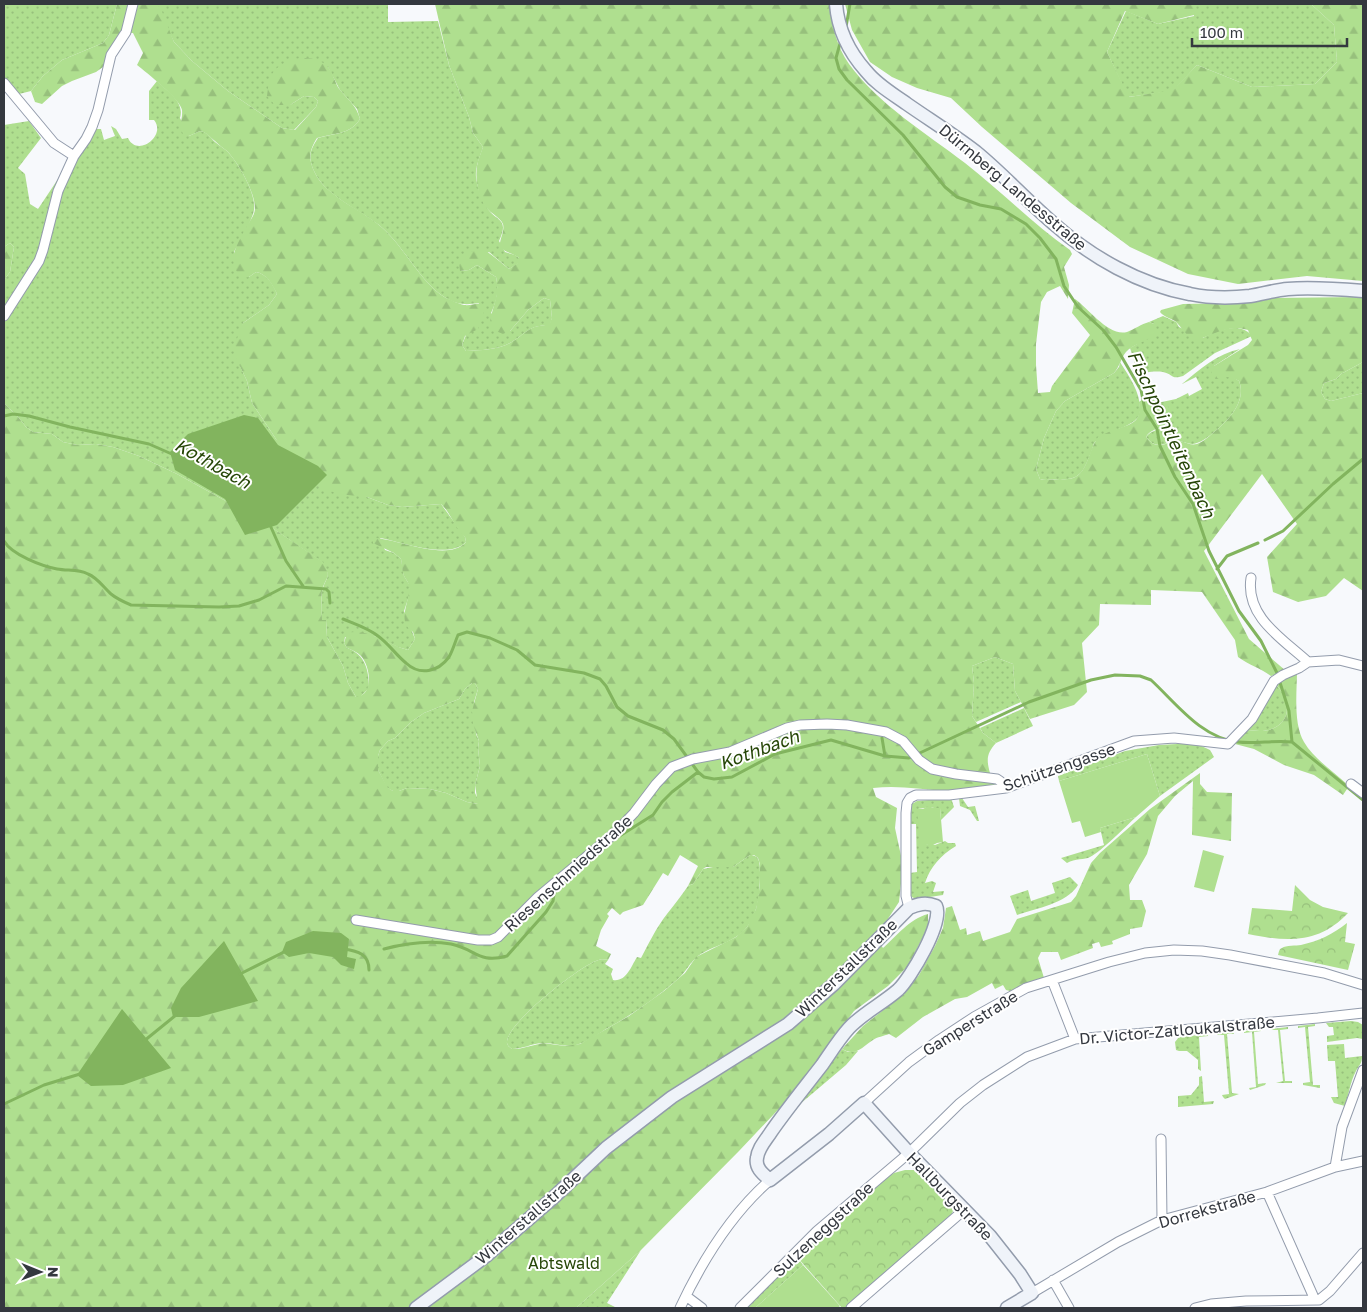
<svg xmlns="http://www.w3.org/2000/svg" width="1367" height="1312" viewBox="0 0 1367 1312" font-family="'Golos Text',sans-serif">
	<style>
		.grass { fill: url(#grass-dots) }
		.forest { fill: url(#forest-firs); fill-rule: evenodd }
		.park { fill: url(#park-crowns) }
		.pitch { fill: #afdf8f }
		.water { fill: #82b45e }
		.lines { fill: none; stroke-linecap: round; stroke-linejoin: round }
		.stream { stroke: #82b45e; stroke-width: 3 }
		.street-casing { stroke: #939cac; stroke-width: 11 }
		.secondary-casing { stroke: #939cac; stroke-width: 15 }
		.street { stroke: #fff; stroke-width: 9 }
		.secondary { stroke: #eff3f9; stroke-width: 12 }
		.labels { text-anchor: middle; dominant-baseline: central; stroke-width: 4; stroke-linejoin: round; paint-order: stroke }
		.street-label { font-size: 16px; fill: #34383f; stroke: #fff }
		.park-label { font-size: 16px; fill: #274708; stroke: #fff }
		.water-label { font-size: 18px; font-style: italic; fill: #264607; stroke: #fff }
	</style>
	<defs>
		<pattern id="grass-dots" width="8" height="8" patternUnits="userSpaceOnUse" patternTransform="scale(1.25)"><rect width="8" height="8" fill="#afdf8f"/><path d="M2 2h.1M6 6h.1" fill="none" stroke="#97c07c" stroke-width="1.8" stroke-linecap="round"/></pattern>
		<pattern id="forest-firs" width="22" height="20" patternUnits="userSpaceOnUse" patternTransform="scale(1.25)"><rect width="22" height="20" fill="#afdf8f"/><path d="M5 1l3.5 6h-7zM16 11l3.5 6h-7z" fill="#97c07c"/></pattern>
		<pattern id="park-crowns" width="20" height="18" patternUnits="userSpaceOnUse" patternTransform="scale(1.25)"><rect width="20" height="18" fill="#afdf8f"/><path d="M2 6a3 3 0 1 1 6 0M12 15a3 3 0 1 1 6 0" fill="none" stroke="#97c07c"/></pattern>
	</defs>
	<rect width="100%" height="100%" fill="#f7f9fc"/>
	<path class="grass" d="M4,4H117L109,35L103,43L62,60L43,76L31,91L19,94L4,77Z
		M156,4H388V22L438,21L449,65L469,117L473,133L483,147C480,157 475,167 476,177C477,186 481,199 486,206C496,223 510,217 499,241L505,252L515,255L519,258V263L509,269L489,252L460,271L469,270L477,265L496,277C499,290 497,301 491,313L510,331L528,310L544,298L550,300L552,318L550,325C528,325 526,334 510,343C498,350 480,350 466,351L462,345L479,303C466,305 458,305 446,298C420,283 404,245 379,225C360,210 326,196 315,173C308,159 309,151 318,138C334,133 350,135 360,119L357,109L340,90L328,67L290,105L304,96L314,97L318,101L316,107L294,130L282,128L228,91L192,61L174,42Z
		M1194,4H1311L1334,25L1337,62L1315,84L1252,87L1197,65L1173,91L1128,97L1107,52L1126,11L1158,24L1194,16Z
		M157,81C168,92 185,102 180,118L189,136L200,131C207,132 210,137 215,142C219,145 223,148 227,151C238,162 257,195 254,210C253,219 239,242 234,252L249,277L256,272C267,274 273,284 277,294L269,305L243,323L240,366L247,381L252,403L276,439L367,497L388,505L402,507L441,504L465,537L466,542C449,560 402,542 380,538L385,550L394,553L401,559L404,576L409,584V596L404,611L415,639L408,650L398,647L374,636L345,637L344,643L347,648C365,654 369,670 369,688L360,697H356L348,683L343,666L327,637L326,620H322C322,611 321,601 322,592C325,576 333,579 322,562L262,521L177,474L139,456L113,447L96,444L77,445L63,442L52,434L33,432L26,427L19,418L4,403V321L46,253C53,233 55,212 62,192C69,169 82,150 95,129H101L104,140L115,136L111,126L116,129L122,139L128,138C137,158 167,136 154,120H149V91Z
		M29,121L41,138L18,168L25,174L30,204L38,209L64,170L37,257L4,309V280L10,272L14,247L10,243L4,247V125Z
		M1163,316L1176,322L1179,327L1203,338C1216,330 1241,321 1252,336L1215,353L1183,376C1171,380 1173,374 1163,372C1156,371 1149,372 1142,373L1136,367L1130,348L1137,344L1154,324L1149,322Z
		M1240,349L1214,366L1225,377H1233L1239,381C1247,402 1228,421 1213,433C1208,437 1203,441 1197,443C1189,446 1185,441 1178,441C1165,441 1158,452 1146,437C1151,430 1160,430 1167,424L1161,403H1157L1176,399L1188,393L1189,396L1202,389L1196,377L1182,384C1200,369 1217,354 1240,349Z
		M1120,362C1130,378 1141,393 1140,411C1140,427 1105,430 1095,442C1093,444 1093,447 1092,450C1084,469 1082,481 1059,479C1052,479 1047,481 1040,479L1036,469L1044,438L1056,411L1065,401L1114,373L1119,367Z
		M1363,362V393L1331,401L1325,399L1321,392L1324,383L1336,379L1341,374Z
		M995,657L1013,664L1015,691L1021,702L976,722L972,716L974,683L972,666Z
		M472,683H475L478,689L474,702L476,734L479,741L478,748L480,766L475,785V793L479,801L478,804L467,802L446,793L430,789L407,788L399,791H393L387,788L378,770V756L380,750L388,741L395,738L411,722L424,713L459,699L465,689Z
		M1276,685C1289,697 1293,719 1274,728C1266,732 1256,731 1247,730Z
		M1024,708L1033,726L996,743L983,733L980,728Z
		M1195,743L1210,750L1214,757L1160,796L1147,754L1059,781L1058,776L1125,751L1159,745Z
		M951,798L954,807L941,820L940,808H934L931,807L918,809L926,844L935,845L945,841L948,843H955L956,846C941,855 930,867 925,883L932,881L936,883L933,892L944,891L943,895L916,899L910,896V873L917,872L916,824H909V812L912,804L917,801Z
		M959,798H962L968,807L975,806L979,821H977L970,810L960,806Z
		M1136,817C1125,827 1102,851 1090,857C1085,860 1075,858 1067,863L1061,858L1104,845L1100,828Z
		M750,855C760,855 760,864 760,872C760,890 759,912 747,927C734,943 714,945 698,956C690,962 686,972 678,979C656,998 632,1015 606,1029C598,1034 589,1041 579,1044C567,1049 554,1042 542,1043C531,1044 522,1049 512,1049C509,1047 508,1046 507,1043C505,1024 579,967 596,961C600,959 604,959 608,960L605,964L613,969L611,974L613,980C626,982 631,967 637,957L641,958C649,943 656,928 667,914C675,904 681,896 688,886L693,884L703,869L713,867H733Z
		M1070,877L1078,885C1066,904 1037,908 1017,915L1010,896L1028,890L1031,901L1055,893L1052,883Z
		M1351,1021L1358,1022L1363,1025V1039L1357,1038L1327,1042V1036L1334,1035L1333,1027H1329L1326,1023Z
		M1315,1024V1026L1308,1027L1313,1085H1320V1088L1303,1085V1083L1310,1082L1305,1027L1298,1028V1026Z
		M1288,1027V1029L1280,1030L1285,1081H1292V1083H1276L1283,1081L1278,1030H1272L1271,1029Z
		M1261,1029V1031L1254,1032L1258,1084L1266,1083L1265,1085L1250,1090L1249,1088L1256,1087L1252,1032L1244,1033V1031Z
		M1233,1032L1234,1034H1227L1232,1093L1239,1094L1225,1099L1223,1097L1222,1095L1229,1094L1224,1035H1217V1033Z
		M1208,1034V1036L1199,1037L1201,1071L1198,1069V1060L1187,1051H1179L1176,1050L1175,1042L1179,1037Z
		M1344,1044L1345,1058L1362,1056C1362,1064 1359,1065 1356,1071C1350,1082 1349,1094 1345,1106L1334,1103L1331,1097H1338L1335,1061H1328L1327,1045Z
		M842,1049L848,1052L858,1051L846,1065L800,1104Z
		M1202,1076L1204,1102L1214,1101L1213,1104L1178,1107V1096L1191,1095L1199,1085V1077Z
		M641,1250L607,1303L617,1308H576Z
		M797,1257L803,1265L755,1308H745Z"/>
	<path class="forest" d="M117,4H156L161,9L174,42L192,61L228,91L282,128L295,130L316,107L318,101L314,97L304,96L290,105H275L267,96C268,89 269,79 272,74C283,57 314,52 328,67C334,74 335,85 341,91C350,102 356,105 360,119C350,135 334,133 317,138C309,151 308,159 315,173C326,196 360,209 379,225C404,245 420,283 446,298C451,300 459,304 464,305C474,306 476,301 486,306L478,329L465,336L462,345L466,351C480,350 498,350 510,343C526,334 528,325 549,325L552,318L550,300L544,298L528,310L510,331L503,334L496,331L490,323C492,306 500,297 496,277L477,265L469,270L460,271L459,262C481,238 489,254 509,269L518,263L519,258C513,253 506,253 500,247C499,239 505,232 503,224C500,217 491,214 486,207C478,197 475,179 477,166C478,159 481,153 483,147L473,133L469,117L449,65L435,4H831C831,25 837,47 849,64C879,105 926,133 965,163C1001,191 1033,224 1070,250L1072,254L1064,267L1069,285L1068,299L1060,286L1047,292L1041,302L1036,344V365L1038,393L1050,392L1052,386L1090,335L1072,313L1075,299C1088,308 1109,337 1127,332C1135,329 1141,324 1149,322L1154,324L1156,332L1154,335C1146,342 1133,344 1126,352C1121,358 1120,366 1114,373L1065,401L1056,411L1044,438L1036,469L1040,479C1048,481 1053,479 1060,479C1089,482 1085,456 1098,437C1104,434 1110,431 1117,429C1133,424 1142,421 1139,402L1146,397H1153L1154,400L1157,403L1167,405L1171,411C1167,434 1154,424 1146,437C1158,452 1165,442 1178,441C1185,441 1189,446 1197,444C1203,442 1208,437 1213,433C1228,421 1247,402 1239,381C1231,376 1225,376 1216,379L1211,376L1212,370L1214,366L1248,345L1252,340L1248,330C1229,324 1214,334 1197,340C1185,337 1183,328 1175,321C1170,318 1164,317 1160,312L1161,310L1183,304L1232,303L1269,298L1363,297V362L1341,374L1336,379L1324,383L1321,392L1325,399L1331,401L1363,393V591L1344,578L1326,596L1298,602L1273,592L1267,557L1297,524L1262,474L1204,551L1249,639L1286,671L1271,676C1260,668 1249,665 1238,657L1235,640L1202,592L1151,590V605L1100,604L1099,625L1082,643L1087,692L1074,705L1030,719L1015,691L1013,664L995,657L972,666L974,683L972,716L983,733L996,743C987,753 986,759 990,773L1001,778L1006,783C985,788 965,792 944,791C920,789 897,785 873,788L876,797L897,808L895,828L903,865L899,902L878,934L879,942L883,948C897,936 909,919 928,914V927L908,966L888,986L854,1011L791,1096L739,1151L641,1250L576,1308H4V403L19,418L26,427L33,432L52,434L63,442L77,445L96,444L113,447L139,456L177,474L262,521L323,562C333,579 325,576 322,591C321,601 322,610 322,620H326L327,637L343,666L348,683L356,697C375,695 370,666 361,656C357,652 352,650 347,648L344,643L347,633C369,628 388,645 408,650L415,639L413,632C396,621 410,603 409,587C409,582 406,580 404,576C402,571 402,565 401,559L394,553L373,543V538C397,538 447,563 466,542L465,537C454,528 452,514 441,504L402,507L388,505L367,497L338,494L326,489L316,481L298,463L276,439L252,403L247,381L236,358L235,344L243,323L269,305L277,294C272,284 267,274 256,272L249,277L242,278C225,262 237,244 247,226C250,220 254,217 255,209C256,194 238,162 227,151C223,148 219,145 215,141C210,137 206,132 200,131L189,136L183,134C178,123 183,120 182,110C181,100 146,72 137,65L143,53L133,33H129L112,51L103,67L96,72L72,81L62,86L42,104L35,102L31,91L43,76L62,60L103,43L109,35ZM472,683H475L478,689L472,711L473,724L479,741L478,748L480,766L475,785L478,804L467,802L446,793L430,789L407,788L399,791H393L388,788L378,770V756L380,750L388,741L395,738L411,722L424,713L459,699L465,689ZM680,855L698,866L688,886L693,884L703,869L706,867H733L750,855H754L758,858L760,864V885L756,909L747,927L736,937L696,957L685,973L664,991L629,1016L580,1044L565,1046L543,1043L518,1049H512C509,1047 508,1046 507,1043C505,1024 579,967 596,961C600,959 604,959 608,960L611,954L596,946L601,930L609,916L607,914L612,908L620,915L623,912L643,905L663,873L668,876Z
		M845,4H1194V15L1158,24L1125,11L1107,52L1129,97L1173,90L1197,65L1252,87L1315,84L1337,62L1334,25L1311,4H1363V281L1307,276L1238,284L1188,274L1130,247L1071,203L982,127L951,98L917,88L892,77L870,62L852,30Z
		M10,243L14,247L10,272L4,280V247Z
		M1297,671C1297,691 1293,724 1304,742C1314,759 1334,772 1349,786L1343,795L1314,775L1284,765L1254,749L1235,744L1247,730C1256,731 1266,732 1274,728C1293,719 1289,697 1276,685L1282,678Z
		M1200,773V784L1207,792L1232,793L1231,841L1192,835L1193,781L1175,796L1158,816L1147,854L1129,885L1130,900H1142L1146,911L1142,927L1130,929V934L1112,941L1113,944L1101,947L1099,942L1092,944L1093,948L1061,960L1058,952H1041L1038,958L1044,978L1010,991L1006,990L1003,985L995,989L992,983L967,997L955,999L923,1017L896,1038L889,1034C884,1036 877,1037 873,1040C862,1047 856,1057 842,1049L863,1026L906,992L919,975L935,946L943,928L946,908L952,906L960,930L966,928L967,935L980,931L983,941L1010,932L1017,919L1071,902L1076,896L1091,863L1100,853L1150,809Z"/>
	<path class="park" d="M1295,885L1310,900L1323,907L1348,913C1319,944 1287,942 1248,934L1252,908L1292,911Z
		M1347,923L1345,942L1355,944L1348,970L1278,955C1279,952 1279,949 1282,948C1286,945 1296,946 1301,945C1319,941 1333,934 1347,923Z
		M905,1170H915L923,1174L952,1207L953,1211L951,1216L846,1308H842L797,1257L885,1179L894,1173Z"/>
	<path class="pitch" d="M1147,754L1160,796L1136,817L1100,828L1101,832L1085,837L1080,821L1072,823L1059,781Z
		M928,806L934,808H940L943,842L937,843L931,846L926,844H920L917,809H923Z
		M1203,850L1224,856L1214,892L1194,887Z
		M803,1265L840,1306L838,1308H755Z"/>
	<path class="water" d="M244,415L258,418L278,445L318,466L327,475L277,525L245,535L225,499L175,470L170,452L188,434Z
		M313,931L341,933L349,939L347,957L356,959L354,969L341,965L333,957L309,953L289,957L282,952L286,942Z
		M224,941L258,1001L199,1017H173L171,1008L181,988Z
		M122,1009L171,1068L123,1085L91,1086L77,1075Z"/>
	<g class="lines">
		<path class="stream" d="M846,27L850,4
			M841,40L836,58L839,69L847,80L903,135L945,187L957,197L980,205L1001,209L1026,224L1040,238L1056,259L1064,286L1078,307L1103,330L1116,347L1141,390L1145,410L1157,429L1160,446L1175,477L1193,504L1209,551L1239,611L1261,641L1277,673L1289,711L1292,742
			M4,416L13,414L29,416L70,427L149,444L174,455
			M270,525L286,561L303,586
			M1265,540L1283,531L1333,484L1363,459
			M4,541C12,555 42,566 57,569C68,571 78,569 88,574C98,578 103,587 111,594C117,599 124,602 131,605L219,607L239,606L259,600L286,586L326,589L329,592L330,603
			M1217,569L1227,556L1258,543
			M343,619C355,624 368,628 378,636C389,644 396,655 406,663C420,676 438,672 449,657C453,650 455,642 458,635L467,632L490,638L517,650L535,665L584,673L600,679L606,686L617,707L628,716L663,730L674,739L698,772L704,777L714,779L732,777L775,754L831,740L885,756L909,758L1029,702L1091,680L1115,675L1140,676L1151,680C1176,703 1201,738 1238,742C1256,744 1274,740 1292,742L1363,800
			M882,738L885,756
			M610,842L653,815L662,802L672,792L698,772
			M344,949C358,951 369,954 369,970
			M384,949C407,943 428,940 451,944C476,949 478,964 507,956L546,912L553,901L554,894L564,879
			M240,974L286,951
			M144,1041L176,1015
			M4,1104L44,1085L80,1074"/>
		<defs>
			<path id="street" d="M4,83L54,143L74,156
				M4,316L39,261L43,250L58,191L74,156L86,139L92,127L98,110L111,55L126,32L133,4
				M1251,578C1245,617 1283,639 1308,662
				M1351,784L1363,793
				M909,908L906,896V813L907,803L910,798L916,795H949L1006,788L1134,741L1174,738L1228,744L1252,719L1274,681L1283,675L1299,668L1308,662L1339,660L1363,666
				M356,920L478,940H491L498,937L538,897L615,833L634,813L656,784L672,767L693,759L730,752L787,728L800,725L827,724L847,725L886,732L903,741L919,760L932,769L956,774L997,779L1000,781L1006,788
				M1052,980L1075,1039
				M864,1103L909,1062L939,1040L974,1017L1026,988L1109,962L1145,953L1174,950L1202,951L1230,955L1324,973L1363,985
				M1161,1139L1162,1220
				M1335,1167L1342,1127L1363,1070
				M1267,1192L1315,1300
				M1053,1280L1069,1308
				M1032,1293L1118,1242L1162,1220L1267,1192L1335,1167L1363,1161
				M686,1296L702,1308
				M680,1308C702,1261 730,1215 770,1180
				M740,1308L817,1231L909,1153L960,1103L983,1085L1027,1057L1075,1039L1318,1018L1363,1013
				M851,1308L964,1210
				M1195,1308L1211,1304L1246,1301L1319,1300L1330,1291L1363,1253"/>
			<path id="secondary" d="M836,4C838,30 849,52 866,71C877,85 893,94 907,104C930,120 954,135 976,152C1003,174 1027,201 1054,224C1091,257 1140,285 1190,294C1209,298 1231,298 1250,296C1263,294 1275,290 1288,289C1313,287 1338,289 1363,291
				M416,1308L486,1256L554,1197L606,1148L672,1097L788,1024L834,984L909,908C918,904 926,902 936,906C944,922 910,979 898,990C882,1004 863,1013 849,1028C839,1039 831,1052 822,1065C805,1087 787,1109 771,1132C766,1140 758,1148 757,1158C755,1168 763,1174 770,1180L829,1134L864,1103L909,1153L990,1236L1020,1274L1032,1293L1007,1308"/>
		</defs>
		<use href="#street" class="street-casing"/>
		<use href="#secondary" class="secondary-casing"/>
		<use href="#street" class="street"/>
		<use href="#secondary" class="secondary"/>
	</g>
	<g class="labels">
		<g class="street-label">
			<text transform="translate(1013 187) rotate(40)">Dürrnberg Landesstraße</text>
			<text transform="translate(1059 767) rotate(-19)">Schützengasse</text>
			<text transform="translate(568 873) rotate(-42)">Riesenschmiedstraße</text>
			<text transform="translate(846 968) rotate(-44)">Winterstallstraße</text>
			<text transform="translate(970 1023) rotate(-32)">Gamperstraße</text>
			<text transform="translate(1177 1030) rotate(-5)">Dr. Victor-Zatloukalstraße</text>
			<text transform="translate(950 1196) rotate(46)">Hallburgstraße</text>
			<text transform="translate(1207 1209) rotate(-16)">Dorrekstraße</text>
			<text transform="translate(528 1217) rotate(-41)">Winterstallstraße</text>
			<text transform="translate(823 1229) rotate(-43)">Sulzeneggstraße</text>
		</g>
		<g class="park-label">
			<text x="564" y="1263">Abtswald</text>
		</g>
		<g class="water-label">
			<text transform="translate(1172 434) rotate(65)">Fischpointleitenbach</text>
			<text transform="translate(213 463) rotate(29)">Kothbach</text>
			<text transform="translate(759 749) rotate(-20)">Kothbach</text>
		</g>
	</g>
	<rect width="1367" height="1312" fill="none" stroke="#34383f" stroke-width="10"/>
	<g transform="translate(40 1272) rotate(91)" stroke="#ffffff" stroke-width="4" paint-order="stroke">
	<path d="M0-4L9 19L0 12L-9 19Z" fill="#34383f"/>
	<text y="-8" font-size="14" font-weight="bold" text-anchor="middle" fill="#34383f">N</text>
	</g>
	<path d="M1192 38v8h155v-8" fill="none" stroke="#34383f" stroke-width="2.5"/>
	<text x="1200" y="38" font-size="15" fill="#34383f" stroke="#ffffff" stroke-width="4" paint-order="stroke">100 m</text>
</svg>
